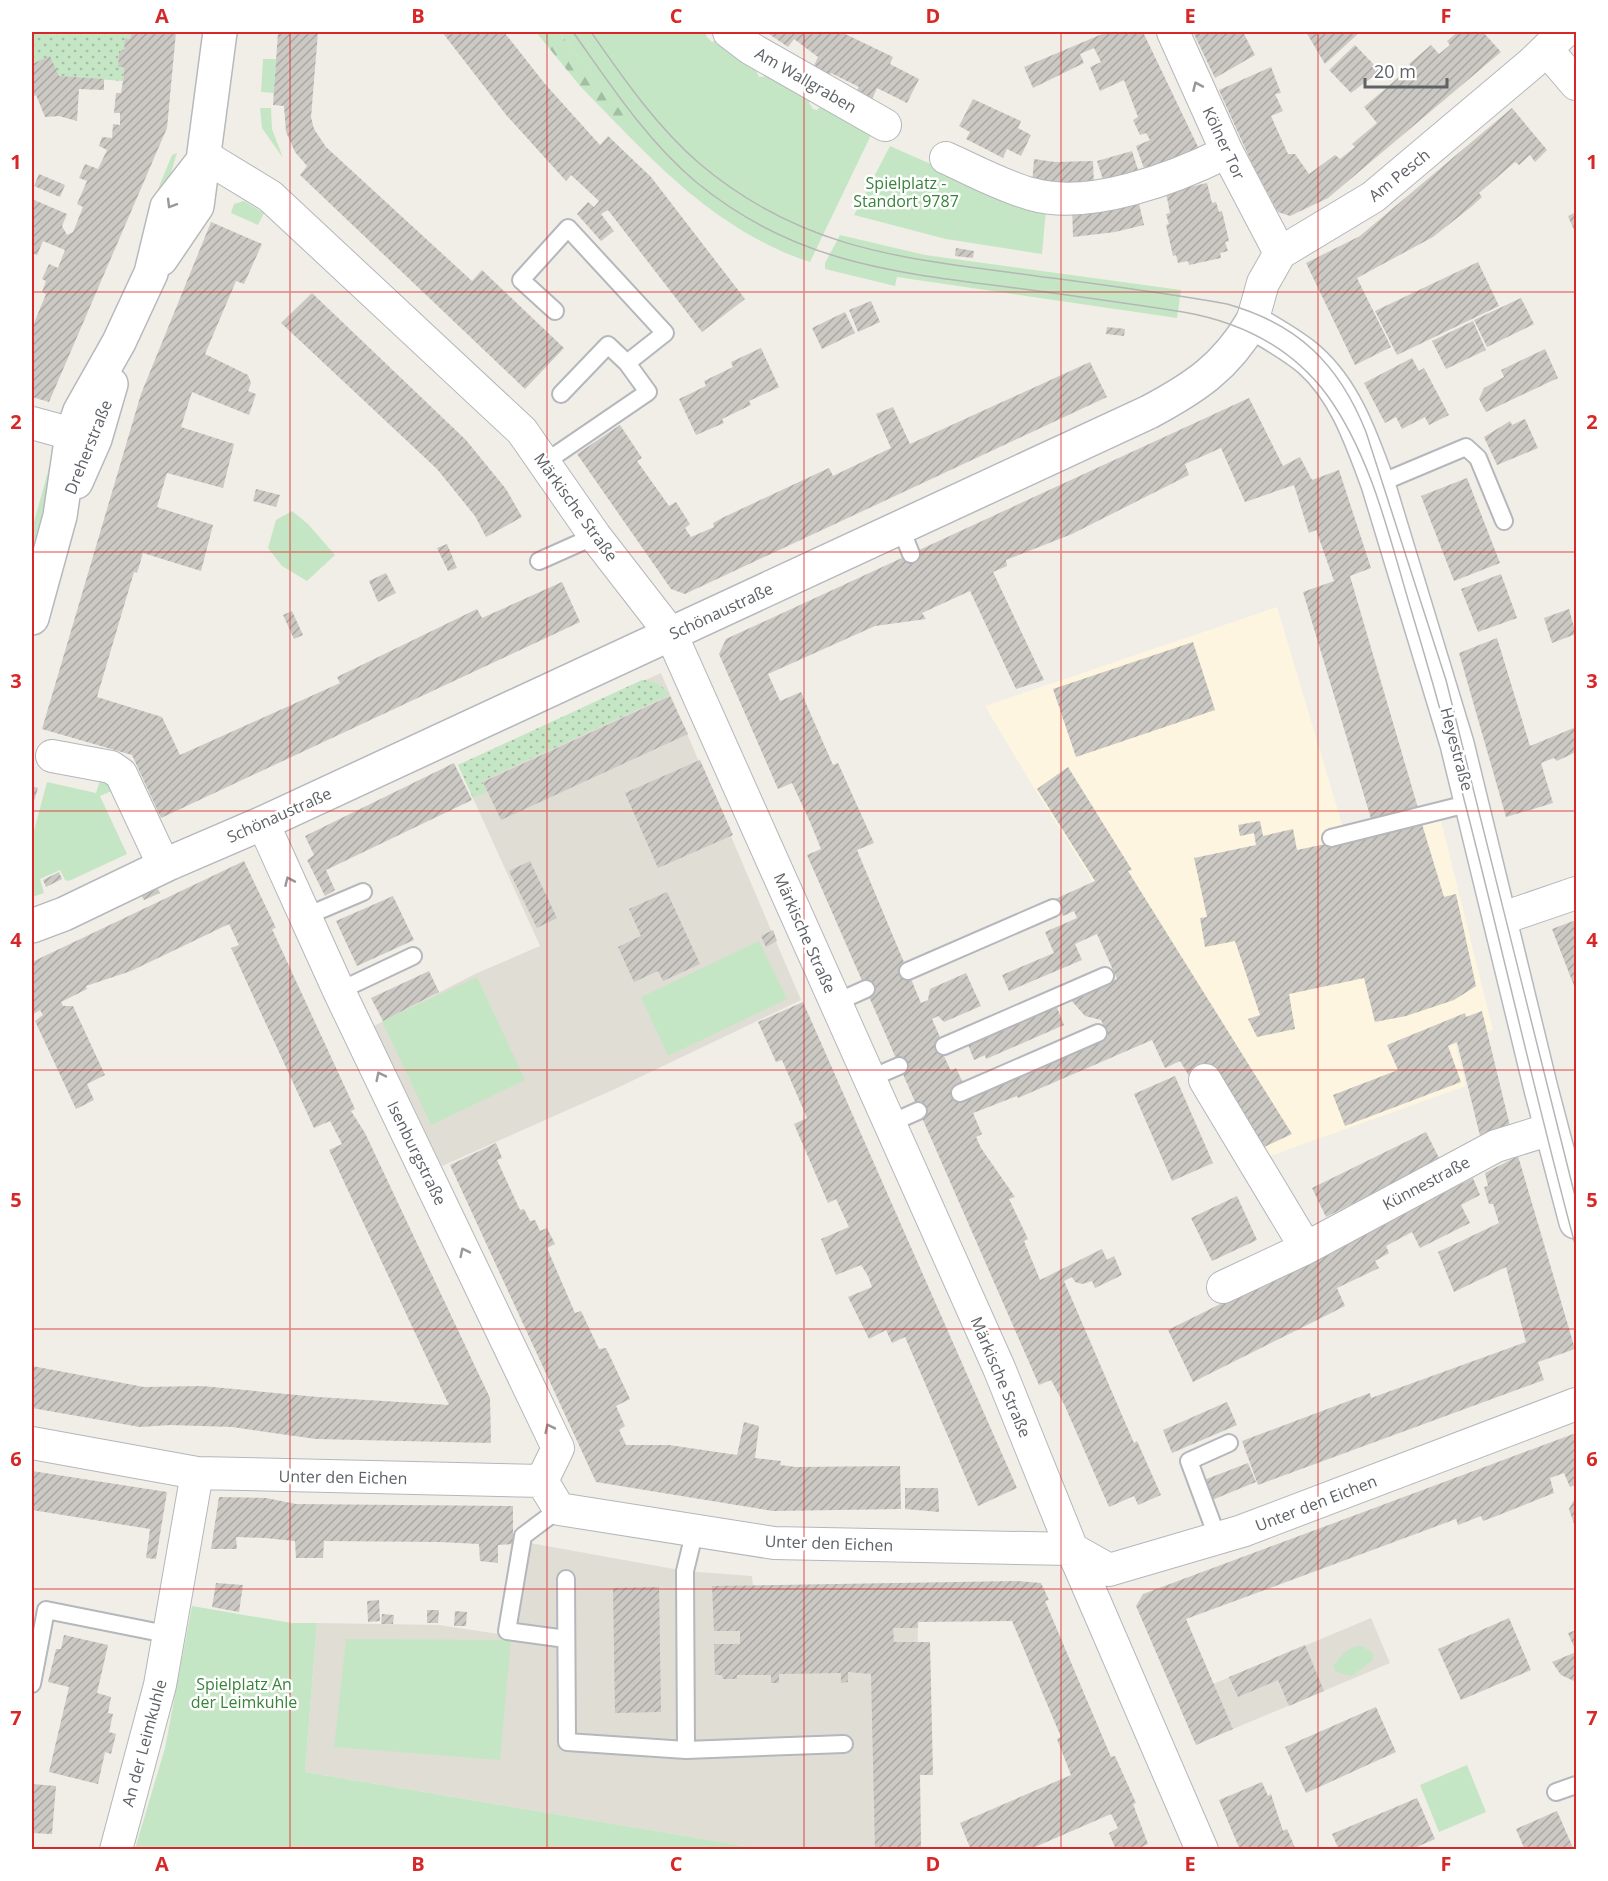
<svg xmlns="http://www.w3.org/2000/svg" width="1608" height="1881" viewBox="0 0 1608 1881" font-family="'Open Sans',sans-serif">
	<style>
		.commercial { fill: #fdf5df }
		.education { fill: #e0ddd5 }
		.green { fill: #c5e6c4 }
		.forest { fill: url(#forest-firs) }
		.garden { fill: url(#garden-dots) }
		.building { fill: url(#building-hatch) }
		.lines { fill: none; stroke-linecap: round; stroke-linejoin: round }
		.lane-casing { stroke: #b4b7bb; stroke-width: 20 }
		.street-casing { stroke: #b4b7bb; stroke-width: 34 }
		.secondary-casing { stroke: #b5b9bd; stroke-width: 36 }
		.lane { stroke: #fff; stroke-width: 16 }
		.street { stroke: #fff; stroke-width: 32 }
		.secondary { stroke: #fff; stroke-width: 33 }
		.tram { stroke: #b5b6b6; stroke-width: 1.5 }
		.oneway { stroke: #96999c }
		.grid { fill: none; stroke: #d62828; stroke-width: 1.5; stroke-opacity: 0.55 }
		.labels { text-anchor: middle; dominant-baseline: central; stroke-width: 5; stroke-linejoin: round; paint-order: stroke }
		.street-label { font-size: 16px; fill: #5e6266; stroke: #fff }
		.park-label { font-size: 16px; fill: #38833b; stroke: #fff }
		.neatline { fill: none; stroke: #d62828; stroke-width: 2 }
		.grid-label { font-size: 20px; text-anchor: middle; font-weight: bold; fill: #d62828 }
	</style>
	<defs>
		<pattern id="forest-firs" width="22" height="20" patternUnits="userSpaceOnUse" patternTransform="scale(1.5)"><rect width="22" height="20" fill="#c5e6c4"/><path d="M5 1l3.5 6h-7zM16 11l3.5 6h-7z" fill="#a3bea3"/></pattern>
		<pattern id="garden-dots" width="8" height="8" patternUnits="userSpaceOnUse" patternTransform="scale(1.5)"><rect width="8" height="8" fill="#c5e6c4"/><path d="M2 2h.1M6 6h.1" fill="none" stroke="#a3bea3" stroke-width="1.8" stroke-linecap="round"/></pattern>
		<pattern id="building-hatch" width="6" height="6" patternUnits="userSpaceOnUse" patternTransform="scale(1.5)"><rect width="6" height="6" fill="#ccc9c4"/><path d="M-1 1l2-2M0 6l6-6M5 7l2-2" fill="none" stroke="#a9a7a3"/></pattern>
	</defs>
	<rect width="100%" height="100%" fill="#f0eee7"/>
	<path class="commercial" d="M1277,607L1344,831L1438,809L1493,1030L1455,1043L1466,1086L1267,1157L1034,788L985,706Z"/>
	<path class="education" d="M661,673L801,1000L615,1089L442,1166L374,1026L475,974L540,946L458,765Z
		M530,1543L685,1571L752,1576L753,1586L917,1583L921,1849H763L305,1772L317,1623L439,1625L499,1634L513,1553Z
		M1371,1618L1390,1663L1233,1729L1213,1684Z"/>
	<path class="green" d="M559,32H707L706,36L712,42L721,37L758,65L756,70L759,77L768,76L811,97L809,103L813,109L817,110L823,104L871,130V135L810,262C733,237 674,183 619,126L627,120Z
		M263,59H276L274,93L261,92Z
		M260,108H271L272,129L283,158L262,128Z
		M890,146L1023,205L1046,209L1042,254L946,239L854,215Z
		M177,153L164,195L161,194L158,189L172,155Z
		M244,201L264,213L258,225L231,213L234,204Z
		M840,235L925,255L1181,290L1177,318L897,277L895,286L825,269V263Z
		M54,450L57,461L32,549V529Z
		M292,511L308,524L335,555L307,581L282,566L268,548L276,520Z
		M101,777L116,789L100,796L127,854L69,881L65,880L60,870L40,879L44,893L32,897V838L47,782L96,793Z
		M759,941L787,999L668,1056L641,997Z
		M477,977L525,1080L431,1125L382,1021Z
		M192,1606L292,1623H317L305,1772L763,1849H135L165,1748Z
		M346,1639L511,1640L500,1760L334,1747Z
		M1355,1646H1362L1373,1653L1372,1661L1352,1676L1336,1672L1333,1666L1345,1652Z
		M1467,1765L1486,1812L1439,1832L1420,1785Z"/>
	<path class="forest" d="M536,32H559L628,120L619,126L615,122L580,86Z"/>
	<path class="garden" d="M32,32H131L130,39L126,38L124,51H119L118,67H124L123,81L59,76L50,57L32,64Z
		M642,680C654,681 663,684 669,695L482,781L487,792L473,798L458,765Z"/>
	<path class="building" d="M131,32H176L167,128L49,402L32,397V328L46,294L42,292L46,281L42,279L49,264L58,268L65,250L43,241L37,255L32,253V199L67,214L62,226L67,235L73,232L83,207L77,204L87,181L79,178L85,164L98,169L107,150L99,146L102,137L112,138L113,124L120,125V113H114L116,93H121L123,81L124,67H118L119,51H124L125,38L130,39Z
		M278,32H318L311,117L314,129L326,147L472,281L482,270L564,348L525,389L300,175L307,166L295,152L286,132L284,106L273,105Z
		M442,32H504L545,84L600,145L608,136L651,177L745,299L702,332L608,210L601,214L614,231L601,241L577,214L588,202L594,207L599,201L571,175L566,181L507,116Z
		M766,32H841L893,57L890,64L919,79L907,103L877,88L871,102L855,93L859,87L831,73L826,80L811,72L818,57L794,39L788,47Z
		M1107,32H1143L1200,151L1146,174L1136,146L1150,140L1146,133L1140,135L1133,120L1138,117L1124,80L1100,91L1090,67L1101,62L1094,48L1080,54L1084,63L1033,88L1024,67Z
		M1193,32H1243L1255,55L1215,78Z
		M1306,32H1360L1325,64Z
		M1458,32L1464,34L1483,32L1501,52L1328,198L1290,216L1278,212L1254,168L1219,90L1271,67L1281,93L1275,94L1283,111L1271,116L1288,154H1295L1309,174L1335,155L1340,159L1355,147L1352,144L1377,123L1364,107L1406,71L1412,78L1417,73L1409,64L1431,45L1439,54L1450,45L1447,41Z
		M1355,45L1380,71L1351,93L1329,70Z
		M50,56L59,76L104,79V90L79,89L77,121L59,116L45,117L36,95L32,97V64Z
		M973,99L1021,121L1018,128L1031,135L1021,156L1007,149L1003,158L966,139L970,132L959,126Z
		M1512,108L1547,150L1535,162L1530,155L1519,165L1515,162L1479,193L1482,197L1471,207L1433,237L1357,278L1391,347L1355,365L1306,263L1360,236Z
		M1132,151L1140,176L1105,186L1097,161Z
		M1034,159L1055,162L1093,161L1094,187L1032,185Z
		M39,174L65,185L60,197L34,186Z
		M1193,183L1194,186L1207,183L1212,203L1216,202L1219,212L1222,211L1229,241L1225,242L1228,251L1220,253L1221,258L1189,265L1188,261L1178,263L1176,255L1173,256L1166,225L1169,224L1166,214L1170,213L1166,193L1180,190L1179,186Z
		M1137,195L1144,225L1115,232L1073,237L1072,206Z
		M1576,212V235L1568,216Z
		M211,222L262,244L244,284L236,281L205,354L248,375L251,383L248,391L256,394L249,415L192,392L181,427L234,444L223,488L167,473L157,507L213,525L201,571L143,553L137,573L134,572L97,697L162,717L180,755L340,683L337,677L477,609L482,618L562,582L580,622L161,818L132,755L42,729L141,394Z
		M956,248L974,251L973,258L955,256Z
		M1478,262L1499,306L1397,355L1375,311Z
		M312,293L466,440L506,489L522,517L486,537L475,516L437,469L281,323Z
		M1521,298L1534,324L1487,347L1474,320Z
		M871,301L880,322L858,332L849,310Z
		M845,312L855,333L822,349L812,328Z
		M1473,321L1486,350L1446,369L1432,341Z
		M1107,327L1125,329L1124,336L1106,334Z
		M761,348L779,387L749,401L751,405L722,419L724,423L696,435L679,399L706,386L704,381L733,367L731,362Z
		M1545,349L1558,378L1486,412L1479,399L1484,388L1504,377L1501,370Z
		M1412,358L1419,371L1424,368L1449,415L1429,425L1425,417L1402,429L1396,417L1385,423L1364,383Z
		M1090,362L1107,397L685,594L671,589L577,454L620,425L642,458L637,461L669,506L676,502L690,524L685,528L691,537L714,527L713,523L722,518L829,468L833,476L891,448L876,414L893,407L910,444Z
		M1249,398L1283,466L1300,457L1312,480L1339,470L1371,568L1350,576L1418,808L1372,822L1303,592L1334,581L1316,530L1309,533L1294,485L1245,502L1221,448L1185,464L1189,475L1072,534L1006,560L1007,566L993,572L1044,680L1016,689L970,591L922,613L926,619L875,626L768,674L780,701L801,692L833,765L838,763L874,843L857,850L921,1003L928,1000L930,989L966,973L981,1006L944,1022L938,1016L932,1019L947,1053L943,1054L951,1071L956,1068L964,1085L985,1090L1108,1036L1101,1020L1085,1016L1070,999L1117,979L1097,934L1075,944L1082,960L1009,991L1002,975L1054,953L1045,932L1077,918L1074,911L1063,916L1055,899L1095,881L1037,789L1068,767L1132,870L1128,871L1292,1134L1262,1148L1192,1081L1180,1061L1165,1068L1152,1040L1018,1098L1017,1096L973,1113L982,1134L976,1137L981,1148L1015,1197L1009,1199L1028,1239L1024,1241L1040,1280L1102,1249L1107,1260L1114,1256L1122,1275L1095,1288L1092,1281L1082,1284L1075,1282L1072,1277L1064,1281L1134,1443L1137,1441L1161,1495L1138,1505L1134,1496L1109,1507L1064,1404L1051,1380L1039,1385L807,855L821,849L810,822L792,783L778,789L719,654L726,639Z
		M1525,419L1538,448L1497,465L1484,437L1510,421L1512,425Z
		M1467,478L1500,563L1454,581L1421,496Z
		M256,489L280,495L276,507L253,501Z
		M447,544L457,568L448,571L437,548Z
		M386,573L396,593L378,602L369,581Z
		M1501,574L1517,618L1478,632L1461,589Z
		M1569,609L1576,634L1552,643L1544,618Z
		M292,611L303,635L294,639L283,615Z
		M1497,638L1530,746L1576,727V752L1557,761L1554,758L1541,763L1553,803L1506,817L1459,653Z
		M1193,642L1215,710L1076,757L1053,689Z
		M670,696L688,734L501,820L483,782Z
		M700,760L733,835L658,868L625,793Z
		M454,763L472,800L326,870L335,890L325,896L307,860L314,855L305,836Z
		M32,786L38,788L32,808Z
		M1260,821L1263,836L1293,829L1297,850L1422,824L1444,897L1456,894L1476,986L1454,1000L1406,1016L1375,1022L1364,978L1289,994L1295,1029L1257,1037L1248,1019L1260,1015L1235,941L1205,947L1200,918L1207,917L1194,858L1256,845L1254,833L1240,836L1238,825Z
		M244,861L276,928L272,929L355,1109L351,1111L365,1133L490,1398L491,1443L316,1439L232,1427L170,1425L140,1427L32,1408V1366L144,1387L202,1386L318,1397L449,1405L329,1150L342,1144L330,1121L314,1128L231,948L239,945L229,924L131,971L86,986L87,989L61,1002L63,1006H73L105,1075L87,1084L94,1100L76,1109L35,1021L43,1015L40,1010L32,1015V962Z
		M530,861L557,918L537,928L509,871Z
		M59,872L62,879L46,887L43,880Z
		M157,887L160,893L144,900L141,895Z
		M667,892L700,964L663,981L658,971L634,982L618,947L641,936L629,909Z
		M393,896L414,940L357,966L336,921Z
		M1576,920V991L1552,929Z
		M773,930L777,941L766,947L761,936Z
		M429,971L439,992L383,1021L371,998Z
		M803,1002L1017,1488L978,1506L905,1337L892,1343L886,1330L869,1339L848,1297L872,1287L868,1276L861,1265L836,1275L821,1239L849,1227L836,1199L828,1203L794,1124L807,1118L782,1060L776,1062L758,1022Z
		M1056,1005L1064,1025L986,1059L985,1055L974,1060L967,1042Z
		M1482,1011L1510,1126L1481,1140L1457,1042L1448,1046L1461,1082L1345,1126L1333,1095L1398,1070L1387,1045L1465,1013L1466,1017Z
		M1175,1076L1213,1163L1172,1181L1134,1094Z
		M1426,1132L1440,1160L1326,1217L1312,1188Z
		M496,1143L502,1158L497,1160L520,1210L524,1209L530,1221L535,1220L540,1231L547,1228L555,1244L547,1248L575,1313L581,1311L599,1349L606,1348L630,1399L616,1406L625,1426L619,1430L626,1445H669L737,1455L744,1422L759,1426L755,1458L781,1461L780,1465L796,1467L900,1466L901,1509L773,1511L596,1482L450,1165Z
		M1518,1156L1575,1349L1538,1362L1544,1380L1258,1485L1242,1441L1370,1393L1371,1398L1526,1342L1506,1267L1454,1292L1438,1252L1499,1223L1493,1204H1489L1484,1187L1488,1186L1485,1173Z
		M1473,1178L1480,1195L1461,1205L1470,1223L1420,1248L1412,1232L1386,1246L1389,1253L1375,1261L1379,1268L1337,1288L1345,1306L1193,1382L1168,1330Z
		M1237,1196L1257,1240L1212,1261L1191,1218Z
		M1227,1402L1237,1425L1172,1453L1163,1430Z
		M1576,1433V1489L1575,1485L1570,1487L1564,1473L1550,1478L1554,1493L1499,1515L1483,1521L1481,1516L1458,1525L1456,1519L1186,1619L1233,1729L1196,1745L1136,1606L1143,1594Z
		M1248,1463L1256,1482L1212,1500L1204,1480Z
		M32,1471L167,1492L156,1559L146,1558L150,1529L32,1510Z
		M905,1488H938L939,1512L905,1509Z
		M1576,1496V1530L1569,1509Z
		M219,1497L266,1498L296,1504L513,1506V1544L498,1545V1563L480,1561L479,1544L440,1542L324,1541L323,1558H296L295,1541L265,1538L236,1537L237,1549H211Z
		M1017,1581L1041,1583L1049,1600L1045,1601L1111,1757L1115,1756L1136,1803L1133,1804L1148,1844L1136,1850H1116L1109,1833L1118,1828L1111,1814L1028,1850H971L960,1823L1071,1775L1057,1739L1061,1737L1012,1621L918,1622V1628H893L894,1642H930L933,1775H920L921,1850H875L871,1674L848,1672V1682L841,1683V1673L779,1674V1683H771V1675H737V1679H723L722,1675H715L714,1644H740V1631H714L712,1586Z
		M216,1583L243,1585L239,1612L212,1607Z
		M659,1587L661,1712L615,1713L613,1588Z
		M379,1600L380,1621L368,1622L367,1601Z
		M427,1610H439L438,1623H427Z
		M455,1611L467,1612L466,1626H454Z
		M382,1614L394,1615L393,1624H381Z
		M1509,1618L1531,1670L1461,1700L1438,1649Z
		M1576,1630V1682L1561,1675L1552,1662L1576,1652L1568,1633Z
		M64,1635L108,1645L97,1693L111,1697L108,1713L113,1714L109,1732L116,1734L111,1754L105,1752L98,1784L49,1772L69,1687L48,1682L49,1678L56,1649H61Z
		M1305,1645L1324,1691L1289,1706L1278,1680L1238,1697L1229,1677Z
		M1376,1707L1396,1752L1306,1793L1285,1747Z
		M1262,1782L1268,1796L1271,1794L1283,1831L1287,1829L1296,1850H1240L1219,1800Z
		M32,1784L56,1786L52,1834L32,1833Z
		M1417,1798L1435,1839L1410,1850H1339L1332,1834Z
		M1557,1811L1574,1850H1525L1516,1829Z"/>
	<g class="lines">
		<defs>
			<path id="lane" d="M555,311L521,280L568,228L665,333L627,363
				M544,463L648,392L627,363L608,345L561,394
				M1378,484L1466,447L1478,458L1504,521
				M901,529L911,554
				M539,561L595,536
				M1331,838L1471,803
				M304,917L363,892
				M908,971L1053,908
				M339,991L413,956
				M837,1002L866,989
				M944,1046L1105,976
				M871,1078L899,1066
				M960,1093L1098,1033
				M891,1123L918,1111
				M559,1509L523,1536L507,1631L566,1639
				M1218,1539L1189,1461L1229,1443
				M566,1579L567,1742L686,1750L685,1571L695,1530
				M32,1684L46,1610L171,1635
				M686,1750L844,1744
				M1556,1792L1576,1785"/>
			<path id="street" d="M729,32L750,48L885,125
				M1173,32L1227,152L1280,253
				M1547,50L1576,84
				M206,157L270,196L522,431L595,536L671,634L999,1368L1072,1549L1202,1850
				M946,158C973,170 1002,186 1031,194C1089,211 1175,178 1227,152
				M1252,322L1263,283L1280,253L1373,197L1532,63L1564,32
				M32,423L72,434
				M52,756L111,767L121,774L164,866
				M263,823L339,991L558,1448L542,1481
				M1500,919L1576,893
				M1205,1080L1306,1248
				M1223,1287L1306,1248L1496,1146L1551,1129
				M32,1443L197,1473L542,1481L559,1509L774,1543L1072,1549L1109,1570L1242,1531L1576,1404
				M116,1850L160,1685L197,1473"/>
			<path id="secondary" d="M161,259L197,206L220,32
				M76,482L95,439L111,384
				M32,618L60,516L72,434L80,411L119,342L151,273L167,207L206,157
				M32,926L64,914L170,863L263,823L1149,412C1194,388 1226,367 1252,322C1272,334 1293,345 1310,360C1346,392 1362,441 1378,484L1457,744L1541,1089L1576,1222"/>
		</defs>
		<use href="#lane" class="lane-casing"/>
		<use href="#street" class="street-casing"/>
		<use href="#secondary" class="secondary-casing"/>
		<use href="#lane" class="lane"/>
		<use href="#street" class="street"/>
		<use href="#secondary" class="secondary"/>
		<path class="tram" d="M573,32C610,84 646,140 696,182C792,261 889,272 1008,287C1067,295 1125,303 1183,312C1241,322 1291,347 1327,395C1372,457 1390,540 1412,613C1476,822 1519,1037 1576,1248
			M591,32C623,78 657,127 700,164C795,244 889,257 1007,272C1080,282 1154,291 1227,304C1298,324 1339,364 1366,432L1446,680L1576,1200"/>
	</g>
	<defs><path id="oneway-chevron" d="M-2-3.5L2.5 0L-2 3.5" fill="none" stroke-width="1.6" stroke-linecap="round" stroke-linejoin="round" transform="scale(1.5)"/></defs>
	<g class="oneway">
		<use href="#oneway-chevron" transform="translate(1197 86) rotate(-114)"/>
		<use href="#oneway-chevron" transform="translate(171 204) rotate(121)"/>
		<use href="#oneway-chevron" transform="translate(289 881) rotate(-114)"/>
		<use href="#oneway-chevron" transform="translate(380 1076) rotate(-116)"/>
		<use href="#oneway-chevron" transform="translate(464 1252) rotate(-116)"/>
		<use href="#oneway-chevron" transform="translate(549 1428) rotate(-116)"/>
	</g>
	<path class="grid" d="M290,32V1850M547,32V1850M804,32V1850M1061,32V1850M1318,32V1850M32,292H1576M32,552H1576M32,811H1576M32,1070H1576M32,1329H1576M32,1589H1576"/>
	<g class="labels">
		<g class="street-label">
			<text transform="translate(806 80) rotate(30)">Am Wallgraben</text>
			<text transform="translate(1224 143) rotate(65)">Kölner Tor</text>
			<text transform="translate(1399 175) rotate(-39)">Am Pesch</text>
			<text transform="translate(88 447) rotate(-68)">Dreherstraße</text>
			<text transform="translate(576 507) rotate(54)">Märkische Straße</text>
			<text transform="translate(721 611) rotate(-25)">Schönaustraße</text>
			<text transform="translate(1457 749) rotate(75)">Heyestraße</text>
			<text transform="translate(279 815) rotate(-24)">Schönaustraße</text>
			<text transform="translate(805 933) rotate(66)">Märkische Straße</text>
			<text transform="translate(417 1153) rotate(64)">Isenburgstraße</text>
			<text transform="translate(1426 1183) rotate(-28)">Künnestraße</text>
			<text transform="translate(1001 1377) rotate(67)">Märkische Straße</text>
			<text transform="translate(343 1477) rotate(1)">Unter den Eichen</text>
			<text transform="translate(1316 1503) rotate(-21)">Unter den Eichen</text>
			<text transform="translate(829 1543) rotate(2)">Unter den Eichen</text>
			<text transform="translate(144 1743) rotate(-75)">An der Leimkuhle</text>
		</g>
		<g class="park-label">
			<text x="906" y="183">Spielplatz -<tspan x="906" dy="18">Standort 9787</tspan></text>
			<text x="244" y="1684">Spielplatz An<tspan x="244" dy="18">der Leimkuhle</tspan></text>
		</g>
	</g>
	<rect width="1608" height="1881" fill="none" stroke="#ffffff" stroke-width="66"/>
	<path d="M1365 78v9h82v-9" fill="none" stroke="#5e6266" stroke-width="3"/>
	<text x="1374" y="78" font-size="18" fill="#5e6266" stroke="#ffffff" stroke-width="4.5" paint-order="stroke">20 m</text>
	<rect x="33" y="33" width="1542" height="1815" class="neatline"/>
	<g class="grid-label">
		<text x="162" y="23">A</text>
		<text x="418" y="23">B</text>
		<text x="676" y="23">C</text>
		<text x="933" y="23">D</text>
		<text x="1190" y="23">E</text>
		<text x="1446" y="23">F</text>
		<text x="16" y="169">1</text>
		<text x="1592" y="169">1</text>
		<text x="16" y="429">2</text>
		<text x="1592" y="429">2</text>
		<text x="16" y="688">3</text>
		<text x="1592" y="688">3</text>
		<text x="16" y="947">4</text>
		<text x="1592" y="947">4</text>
		<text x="16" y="1207">5</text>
		<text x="1592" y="1207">5</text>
		<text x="16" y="1466">6</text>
		<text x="1592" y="1466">6</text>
		<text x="16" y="1725">7</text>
		<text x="1592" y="1725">7</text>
		<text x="162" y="1871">A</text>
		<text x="418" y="1871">B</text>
		<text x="676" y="1871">C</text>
		<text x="933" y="1871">D</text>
		<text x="1190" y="1871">E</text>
		<text x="1446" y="1871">F</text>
	</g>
</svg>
